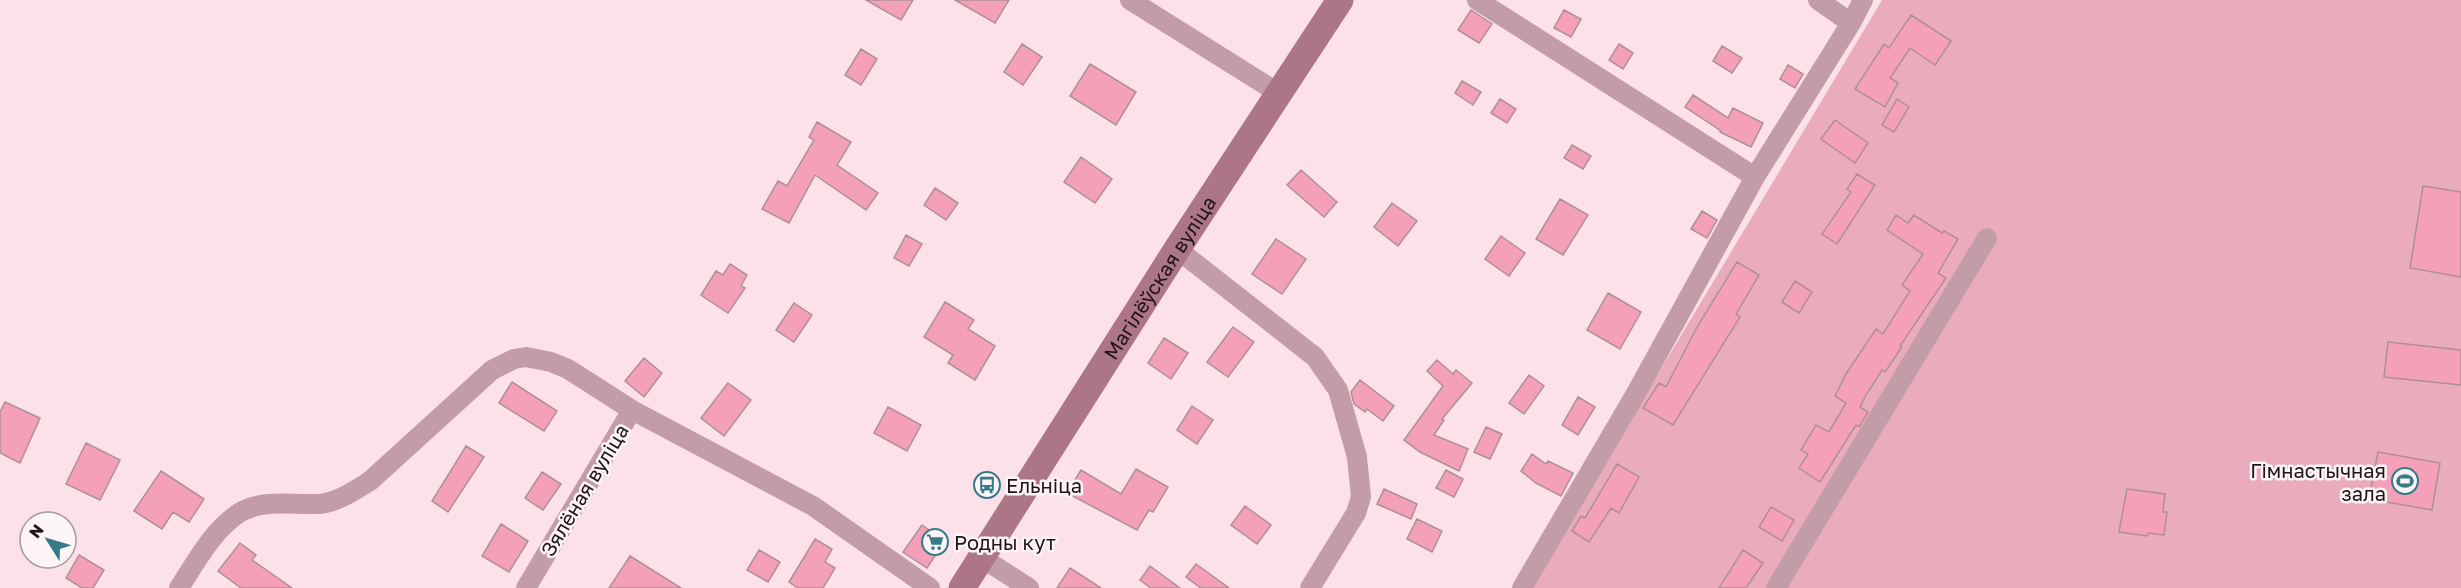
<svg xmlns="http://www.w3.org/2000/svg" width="2461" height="588" viewBox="0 0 2461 588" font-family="'Golos Text',sans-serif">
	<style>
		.green { fill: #eaabbd }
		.building { fill: #f5a0b9; stroke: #ae8f97; stroke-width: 1.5 }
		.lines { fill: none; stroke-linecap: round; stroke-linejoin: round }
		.minor { stroke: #c29ca6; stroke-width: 20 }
		.secondary { stroke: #ad7686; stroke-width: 27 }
		.labels { text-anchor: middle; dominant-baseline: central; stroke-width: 5; stroke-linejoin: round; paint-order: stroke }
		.street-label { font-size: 20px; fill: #1f1417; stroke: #fcf4f6 }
		.poi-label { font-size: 20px; fill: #1f1417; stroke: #fcf4f6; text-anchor: start }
	</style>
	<rect width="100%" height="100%" fill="#fce1e8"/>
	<path class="green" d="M1882,0H2461V588H1533L1643,399Z"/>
	<path class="building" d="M866,0H913L901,20Z
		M955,0H1009L995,23Z
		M1471,10L1492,24L1479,43L1458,30Z
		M1564,10L1581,19L1571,37L1554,28Z
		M1911,15L1951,41L1935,65L1910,48L1890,78L1898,83L1885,107L1855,89L1884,44L1889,48Z
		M1022,44L1042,57L1023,85L1004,72Z
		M1619,44L1633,53L1623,69L1609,60Z
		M1722,46L1742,58L1732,73L1713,61Z
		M861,49L877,59L861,85L845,75Z
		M1090,64L1136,92L1116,125L1070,96Z
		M1788,65L1803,74L1795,88L1780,79Z
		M1462,81L1481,92L1473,105L1455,93Z
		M1693,95L1728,118L1733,108L1763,123L1751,147L1720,132L1721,131L1685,107Z
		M1500,99L1516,109L1507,123L1491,113Z
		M1897,99L1909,107L1894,132L1882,125Z
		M1835,120L1868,143L1855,163L1821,139Z
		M817,122L851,142L837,165L878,193L866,210L815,175L789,223L762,209L778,181L787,186L814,140L809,137Z
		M1572,145L1591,156L1583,169L1564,158Z
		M1081,157L1112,179L1095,203L1064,182Z
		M1301,170L1337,202L1324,217L1287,185Z
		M1857,174L1875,185L1837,244L1822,234L1851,192L1847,189Z
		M2423,186L2461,192V277L2410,268Z
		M935,188L958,203L946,220L924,205Z
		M1560,199L1588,215L1563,255L1536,239Z
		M1392,203L1417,221L1398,246L1374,227Z
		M1702,211L1717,220L1707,238L1691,229Z
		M1896,215L1908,223L1914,215L1942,233L1944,231L1958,239L1938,273L1946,278L1900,346L1902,347L1885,372L1882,370L1866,395L1860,407L1868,412L1859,427L1856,425L1820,482L1799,468L1808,454L1801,450L1816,425L1829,432L1846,403L1835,396L1846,374L1876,329L1883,334L1910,291L1902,285L1923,254L1887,230Z
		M906,235L922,244L909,266L894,258Z
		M1501,236L1525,253L1509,276L1485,259Z
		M1276,239L1306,259L1282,294L1252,274Z
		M1737,262L1759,275L1736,314L1740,317L1673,425L1643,408L1659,383L1666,387L1697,327Z
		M730,264L747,275L741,286L745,288L728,313L701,295L716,271L723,275Z
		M1795,281L1812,292L1799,313L1782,302Z
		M1608,293L1641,312L1620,349L1587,330Z
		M945,302L974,320L968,329L995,346L975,380L948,363L953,355L924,337Z
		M794,303L812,315L794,342L776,330Z
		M1233,327L1254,342L1228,377L1207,362Z
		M1164,338L1188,353L1171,379L1148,363Z
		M2388,342L2461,350V385L2384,377Z
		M644,358L662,373L644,397L625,381Z
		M1437,360L1453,374L1456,370L1472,383L1442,419L1444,420L1434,435L1468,449L1459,471L1420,452L1404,440L1443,386L1427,371Z
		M1529,375L1544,386L1524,414L1509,403Z
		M1360,380L1394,406L1383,421L1367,409L1365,412L1354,404L1351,392Z
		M512,382L557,411L544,431L499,403Z
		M728,383L751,400L724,436L701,418Z
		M1578,397L1595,407L1578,435L1562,425Z
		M5,402L40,418L20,463L0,453V412Z
		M1192,406L1213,420L1197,444L1177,430Z
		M888,407L921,425L907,451L874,433Z
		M1486,427L1502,434L1490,459L1474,452Z
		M86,443L120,460L100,500L66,484Z
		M466,446L484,457L448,512L432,501Z
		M2378,452L2440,463L2432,510L2369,499Z
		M1532,454L1546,464L1548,461L1573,473L1561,496L1536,483L1521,471Z
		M1617,464L1639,477L1619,513L1611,508L1589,542L1572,531L1581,516L1585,518Z
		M1136,469L1168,487L1153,512L1149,510L1137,530L1067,493L1081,470L1121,494Z
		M1446,470L1463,479L1454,497L1436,488Z
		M161,471L204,499L189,522L173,512L162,529L134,511Z
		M542,472L561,484L543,510L525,498Z
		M1384,489L1417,504L1411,519L1377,504Z
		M2127,489L2165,494L2163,512H2167L2164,535L2148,533L2147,536L2119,532Z
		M1245,506L1271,525L1257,544L1231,525Z
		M1771,507L1794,520L1782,541L1759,527Z
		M1417,519L1442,531L1432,552L1407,539Z
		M501,524L528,541L509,572L482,556Z
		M922,525L945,541L927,568L903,552Z
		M815,539L832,549L825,562L835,568L823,588H798L789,582Z
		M240,543L256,555L252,560L292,588H241L218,571Z
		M759,550L780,562L768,582L747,570Z
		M1743,550L1763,563L1746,588H1719Z
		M79,555L104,570L93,588H82L66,578Z
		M630,556L681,588H609Z
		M1196,564L1229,588H1201L1186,577Z
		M1150,566L1180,588H1151L1140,580Z
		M1070,568L1101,588H1057Z"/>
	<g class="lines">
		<path class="minor" d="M1130,0L1280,94
			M1477,0L1755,177
			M1818,0L1851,23
			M1177,249L1315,357L1338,390L1357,457L1361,497L1356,513L1310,588
			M982,558L1029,588
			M179,588C196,562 212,531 239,513C262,499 290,505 316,504C335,504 354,491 370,481L492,370L514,359L526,357L551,362L568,369L632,410L813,506L930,588
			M526,588L632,410
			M1522,588L1635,395L1755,177L1851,23L1863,0
			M1776,588L1987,238"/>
		<path class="secondary" id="s1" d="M962,588L1177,249L1340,0"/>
	</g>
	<defs>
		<symbol id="stadium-ring" viewBox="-11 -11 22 22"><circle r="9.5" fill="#fcf4f6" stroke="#357b87" stroke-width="1.5"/><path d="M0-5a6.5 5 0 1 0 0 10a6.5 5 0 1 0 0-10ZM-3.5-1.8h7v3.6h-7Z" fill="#357b87"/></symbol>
		<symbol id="bus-ring" viewBox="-11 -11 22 22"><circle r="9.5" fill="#fcf4f6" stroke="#357b87" stroke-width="1.5"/><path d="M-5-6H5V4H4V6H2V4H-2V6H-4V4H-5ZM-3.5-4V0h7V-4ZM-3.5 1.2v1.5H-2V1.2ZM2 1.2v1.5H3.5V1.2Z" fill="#357b87"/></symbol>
		<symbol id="supermarket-ring" viewBox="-11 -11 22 22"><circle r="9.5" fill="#fcf4f6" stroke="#357b87" stroke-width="1.5"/><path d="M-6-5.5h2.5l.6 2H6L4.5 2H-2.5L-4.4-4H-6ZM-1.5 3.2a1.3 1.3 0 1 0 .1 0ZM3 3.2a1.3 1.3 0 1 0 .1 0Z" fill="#357b87"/></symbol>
	</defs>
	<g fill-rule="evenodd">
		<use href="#stadium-ring" x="2390" y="466" width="30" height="30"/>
		<use href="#bus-ring" x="972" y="470" width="30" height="30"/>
		<use href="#supermarket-ring" x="920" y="527" width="30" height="30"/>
	</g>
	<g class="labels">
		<g class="street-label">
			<text stroke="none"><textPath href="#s1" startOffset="368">Магілёўская вуліца</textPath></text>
			<text transform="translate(584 490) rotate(-59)">Зялёная вуліца</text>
		</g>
		<g class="poi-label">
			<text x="2386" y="470" text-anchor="end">Гімнастычная<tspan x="2386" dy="23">зала</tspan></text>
			<text x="1006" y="485">Ельніца</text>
			<text x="954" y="542">Родны кут</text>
		</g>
	</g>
	<g transform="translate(48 540) rotate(307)"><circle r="28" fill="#fcf4f6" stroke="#a49a9d" stroke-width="1.5"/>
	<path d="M0-4.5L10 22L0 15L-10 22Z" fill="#357b87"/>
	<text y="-9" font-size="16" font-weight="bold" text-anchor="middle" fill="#1f1417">N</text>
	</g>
</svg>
